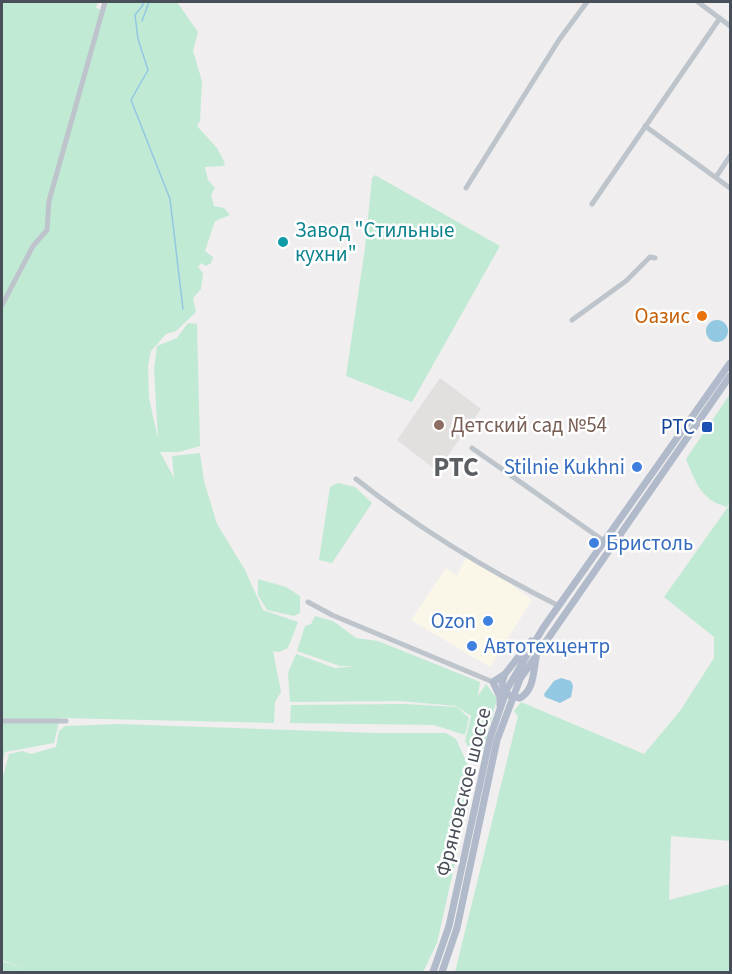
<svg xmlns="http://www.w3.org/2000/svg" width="732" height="974" viewBox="0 0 732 974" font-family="'Source Sans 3',sans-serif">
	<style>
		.commercial { fill: #faf7e9 }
		.education { fill: #e1e0df }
		.green { fill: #c1ead5 }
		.water { fill: #92c8e2 }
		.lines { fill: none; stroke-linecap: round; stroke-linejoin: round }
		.stream { stroke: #92c8e2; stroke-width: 1.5 }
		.minor { stroke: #bec4cc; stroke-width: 5 }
		.major { stroke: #b0baca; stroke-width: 7 }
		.culture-dot { fill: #0f9aa8; stroke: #fff; stroke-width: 2 }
		.food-dot { fill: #e8710a; stroke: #fff; stroke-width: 2 }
		.education-dot { fill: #8d6e63; stroke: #fff; stroke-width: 2 }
		.transit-dot { fill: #1a4fb4; stroke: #fff; stroke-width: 2 }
		.shop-dot { fill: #3f7fe0; stroke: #fff; stroke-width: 2 }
		.labels { text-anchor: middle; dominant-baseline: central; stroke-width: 5; stroke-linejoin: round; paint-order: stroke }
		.culture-label { font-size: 21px; fill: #0d838f; stroke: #fff; text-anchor: start }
		.food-label { font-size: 21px; fill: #c56008; stroke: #fff; text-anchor: end }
		.education-label { font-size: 21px; fill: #785e54; stroke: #fff; text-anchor: start }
		.transit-label { font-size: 21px; fill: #164399; stroke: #fff; text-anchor: end }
		.shop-label { font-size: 21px; fill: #366cbe; stroke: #fff; text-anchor: end }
		.street-label { font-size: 21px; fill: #484f59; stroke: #fff }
		.district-label { font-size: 27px; font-weight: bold; fill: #5b5e62; stroke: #fff }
	</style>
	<rect width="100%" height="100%" fill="#f0eeee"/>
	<path class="commercial" d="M466,557L482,563L532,600L490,667L411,620L446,568L457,576Z"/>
	<path class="education" d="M440,378L481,409L437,471L397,440Z"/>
	<path class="green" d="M2,2H98L96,8L103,10L106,2H177L198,32L193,51L202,81L200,121L197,126L217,148L225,163L223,166L205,167L208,180L215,188L211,195L214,206L224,208L230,215L215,221L205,251L213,257L211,263L206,266L201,263L198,267L203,273L201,289L193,298L196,312L176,331L166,334L151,351L148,366L149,398L158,439L154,369L157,346L177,338L188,323L197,324L200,446L179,452H160L174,478L172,456L200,453L204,481L217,524L245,570L263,610L298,622L288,648L279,652L273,651L281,692L275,702L274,723L60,718L54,743L5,752L2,766Z
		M375,175L500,246L412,402L346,376L365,248L372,178Z
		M730,394V502L727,507C701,500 696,483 686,459Z
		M338,483L355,487L372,503L332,563L319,560L330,487Z
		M730,504V841L671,836L669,900L730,884V972H455L518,716L514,711L521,702L644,754L680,711L714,658V637L664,597Z
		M258,579L286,587L300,596V613L294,616L267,610L258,595Z
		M315,616L333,621L356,638L378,641L480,682L478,696L486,684L497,699L479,764L465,741L471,716L456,706L400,701L290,702L288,673L296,654L335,668L356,666H340L297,651L305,626L311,624Z
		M405,704L457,707L469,718L465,735L434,725L290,723L291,705Z
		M118,724L376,733H446L456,739L474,779L437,943L423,972H2V961L25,969L2,960V780L9,754L22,751L31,754L56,747L59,731L65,726Z"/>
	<path class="water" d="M706 331a11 11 0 1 1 22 0a11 11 0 1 1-22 0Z
		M561,678L571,681L573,686L571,697L560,703L545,697L544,694L554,681Z"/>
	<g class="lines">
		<path class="stream" d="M142,2L143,5L135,15L138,39L148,70L131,100L170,199L183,309
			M142,21L149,2"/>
		<path class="minor" d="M698,2L730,26
			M645,126L730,188
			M716,177L730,156
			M466,188L559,40L587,2
			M592,204L720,18
			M2,305L33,246L47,230L49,201L105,2
			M572,320L626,281L650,257L655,258
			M472,448L604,541
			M356,479C419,529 487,570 559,606
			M308,602L332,615L493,682
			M2,721H66"/>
		<path class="major" d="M505,674L502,683L505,694L520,698C534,690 533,673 536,658
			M493,682L505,674L531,641
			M493,682L500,697V705
			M433,972L449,926L490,738L507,689L543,628L730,363
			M442,972L457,928L497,740L520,679L730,376"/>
	</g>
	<circle class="culture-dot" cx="283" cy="242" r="6"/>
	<circle class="food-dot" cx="702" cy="316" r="6"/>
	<circle class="education-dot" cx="439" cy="425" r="6"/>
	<rect class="transit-dot" x="701" y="421" width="12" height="12" rx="3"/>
	<g class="shop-dot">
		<circle cx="637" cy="467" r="6"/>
		<circle cx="594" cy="543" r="6"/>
		<circle cx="488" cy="621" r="6"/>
		<circle cx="472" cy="646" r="6"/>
	</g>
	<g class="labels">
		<g class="culture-label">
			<text x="295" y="230">Завод "Стильные<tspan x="295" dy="24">кухни"</tspan></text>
		</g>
		<g class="food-label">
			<text x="690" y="316">Оазис</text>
		</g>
		<g class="education-label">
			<text x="451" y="425">Детский сад №54</text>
		</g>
		<g class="transit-label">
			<text x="695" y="427">РТС</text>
		</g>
		<g class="shop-label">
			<text x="625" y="467">Stilnie Kukhni</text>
			<text x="606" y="543" text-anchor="start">Бристоль</text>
			<text x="476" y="621">Ozon</text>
			<text x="484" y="646" text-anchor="start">Автотехцентр</text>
		</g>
		<g class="street-label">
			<text transform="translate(463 792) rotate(-76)">Фряновское шоссе</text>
		</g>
		<g class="district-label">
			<text x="456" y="467">РТС</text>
		</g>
	</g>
	<rect width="732" height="974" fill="none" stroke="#484f59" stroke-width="6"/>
</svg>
